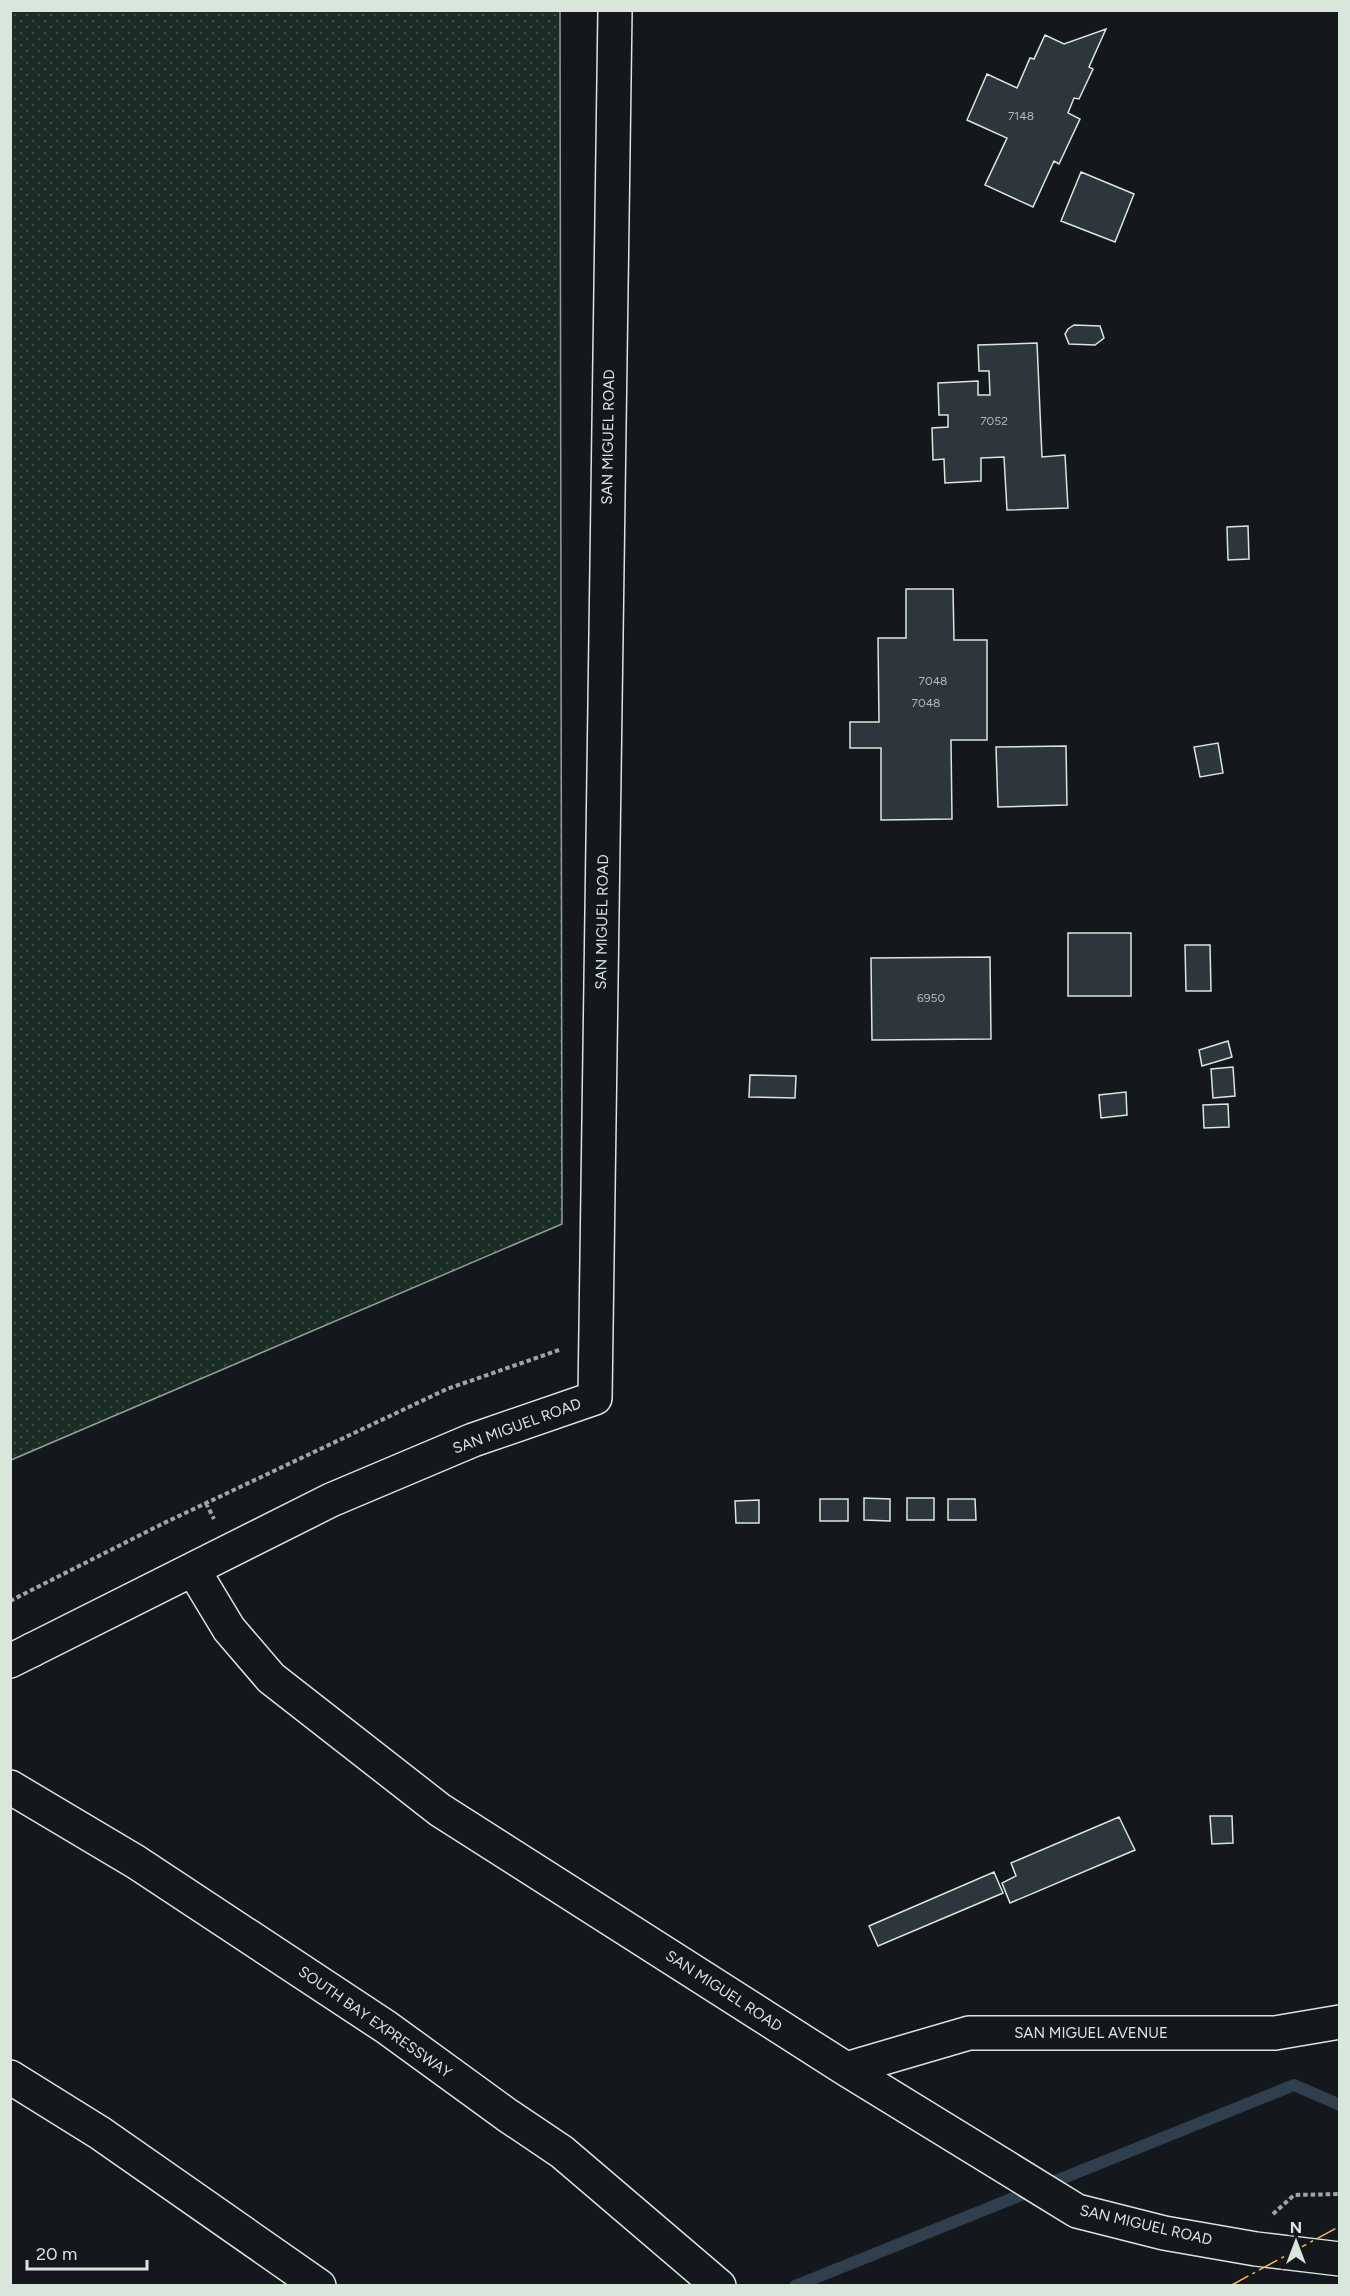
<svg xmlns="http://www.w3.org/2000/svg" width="1350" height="2296" viewBox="0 0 1350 2296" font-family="Figtree,sans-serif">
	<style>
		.grass { fill: url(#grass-dots); stroke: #939e99; stroke-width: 1.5 }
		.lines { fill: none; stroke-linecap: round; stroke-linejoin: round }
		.stream { stroke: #2f3f4d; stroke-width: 12 }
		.building { fill: #2c363c; stroke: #d8e6dc; stroke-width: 1.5 }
		.street-casing { stroke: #d8e6dc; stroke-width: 36 }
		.secondary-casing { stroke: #d8e6dc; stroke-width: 36 }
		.highway-casing { stroke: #d8e6dc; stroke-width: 36 }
		.path { stroke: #9da8a2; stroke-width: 4; stroke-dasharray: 4.5 3; stroke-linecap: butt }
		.street { stroke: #14181c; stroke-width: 33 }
		.secondary { stroke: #14181c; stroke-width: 33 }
		.highway { stroke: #14181c; stroke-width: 33 }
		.power { stroke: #ffb74d; stroke-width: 1.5; stroke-dasharray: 21 4.5 3 4.5; stroke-linecap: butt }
		.labels { text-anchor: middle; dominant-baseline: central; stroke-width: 4.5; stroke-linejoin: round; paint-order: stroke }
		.number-label { font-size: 12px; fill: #adbab4 }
		.street-label { font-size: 15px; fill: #d8e6dc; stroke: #14181c }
	</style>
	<defs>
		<pattern id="grass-dots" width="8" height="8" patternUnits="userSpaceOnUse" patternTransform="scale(1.5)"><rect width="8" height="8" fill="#1a2d24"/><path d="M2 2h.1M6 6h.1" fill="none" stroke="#3b4b43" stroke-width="1.8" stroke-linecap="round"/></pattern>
	</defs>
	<rect width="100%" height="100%" fill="#14181c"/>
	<path class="grass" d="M11,10L560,11L562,1224L11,1460Z"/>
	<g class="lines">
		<path class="stream" d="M795,2286L1294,2085L1340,2105"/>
	</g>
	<path class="building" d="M1106,29L1089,67L1093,69L1079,99L1074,98L1068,113L1080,119L1059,164L1054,161L1033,207L985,185L1007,138L967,120L987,74L1017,88L1030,58L1034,59L1045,35L1064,44Z
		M1081,172L1134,194L1115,242L1061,221Z
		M1074,325L1100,326L1104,338L1095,345L1069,344L1065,334L1068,329Z
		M1037,343L1042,457L1065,455L1068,508L1007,510L1004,457L981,458V481L945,483L944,459L933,460L932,428L948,427V415H939L938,383L978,381V395H990L989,371H979L978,345Z
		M1248,526L1249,559L1228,560L1227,527Z
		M906,589H953L954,640H987V740H951L952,819L881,820V748H850V722H879L878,638H906Z
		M1218,743L1223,773L1200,777L1194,747Z
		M1066,746L1067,805L998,807L996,747Z
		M1068,933H1131V996H1068Z
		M1185,945H1210L1211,991H1186Z
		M990,957L991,1039L872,1040L871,958Z
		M1228,1041L1232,1057L1202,1066L1199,1050Z
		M1233,1067L1235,1096L1213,1098L1211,1069Z
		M750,1075L796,1076L795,1098L749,1097Z
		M1126,1092L1127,1115L1101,1118L1099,1095Z
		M1228,1104L1229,1127L1204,1128L1203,1105Z
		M864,1498L890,1499V1521L864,1520Z
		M907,1498H934V1520H907Z
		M820,1499H848V1521H820Z
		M948,1499H975L976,1520H948Z
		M759,1500V1523H736L735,1501Z
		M1210,1816H1232L1233,1843L1212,1844Z
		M1119,1817L1135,1850L1010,1903L1002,1883L1016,1876L1011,1863Z
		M994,1872L1003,1893L878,1946L869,1926Z"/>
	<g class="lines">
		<defs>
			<path id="street" d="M194,1571L229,1629L271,1678L440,1810L846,2069L1077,2211L1164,2233L1256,2249L1340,2259
				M32,1650L331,1500L473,1440L595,1398L615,10
				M846,2069L969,2033H1275L1340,2022"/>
			<path id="secondary" d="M10,1661L32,1650"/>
			<path id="highway" d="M10,1787L136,1862L386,2027L507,2115L562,2152L719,2286
				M10,2077L100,2133L319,2286"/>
		</defs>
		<use href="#street" class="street-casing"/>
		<use href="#secondary" class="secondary-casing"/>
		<use href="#highway" class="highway-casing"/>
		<path class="path" d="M206,1503L214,1519
			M10,1601L162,1524L447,1389L559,1350
			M1273,2214L1294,2195L1340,2194"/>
		<use href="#street" class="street"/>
		<use href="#secondary" class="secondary"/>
		<use href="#highway" class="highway"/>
		<path class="power" d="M1230,2286L1340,2226"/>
	</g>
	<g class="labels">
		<g class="number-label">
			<text x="1021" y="116">7148</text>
			<text x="994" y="421">7052</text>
			<text x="933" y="681">7048</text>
			<text x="926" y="703">7048</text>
			<text x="931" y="998">6950</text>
		</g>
		<g class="street-label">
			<text transform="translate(608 437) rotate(-89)">SAN MIGUEL ROAD</text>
			<text transform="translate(602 922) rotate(-89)">SAN MIGUEL ROAD</text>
			<text transform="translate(517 1426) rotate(-20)">SAN MIGUEL ROAD</text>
			<text transform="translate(724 1991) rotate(33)">SAN MIGUEL ROAD</text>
			<text transform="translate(375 2022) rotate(35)">SOUTH BAY EXPRESSWAY</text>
			<text x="1091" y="2033">SAN MIGUEL AVENUE</text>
			<text transform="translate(1146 2225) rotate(13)">SAN MIGUEL ROAD</text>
		</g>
	</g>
	<rect width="1350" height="2296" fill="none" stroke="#d8e6dc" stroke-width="24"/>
	<g transform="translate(1296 2242)" stroke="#14181c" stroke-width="4.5" paint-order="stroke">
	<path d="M0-4.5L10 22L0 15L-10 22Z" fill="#d8e6dc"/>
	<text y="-9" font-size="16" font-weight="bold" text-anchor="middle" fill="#d8e6dc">N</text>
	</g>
	<path d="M27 2260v9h120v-9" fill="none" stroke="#d8e6dc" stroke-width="3"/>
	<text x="36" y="2260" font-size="18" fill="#d8e6dc" stroke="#14181c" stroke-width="4.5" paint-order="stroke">20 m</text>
</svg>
